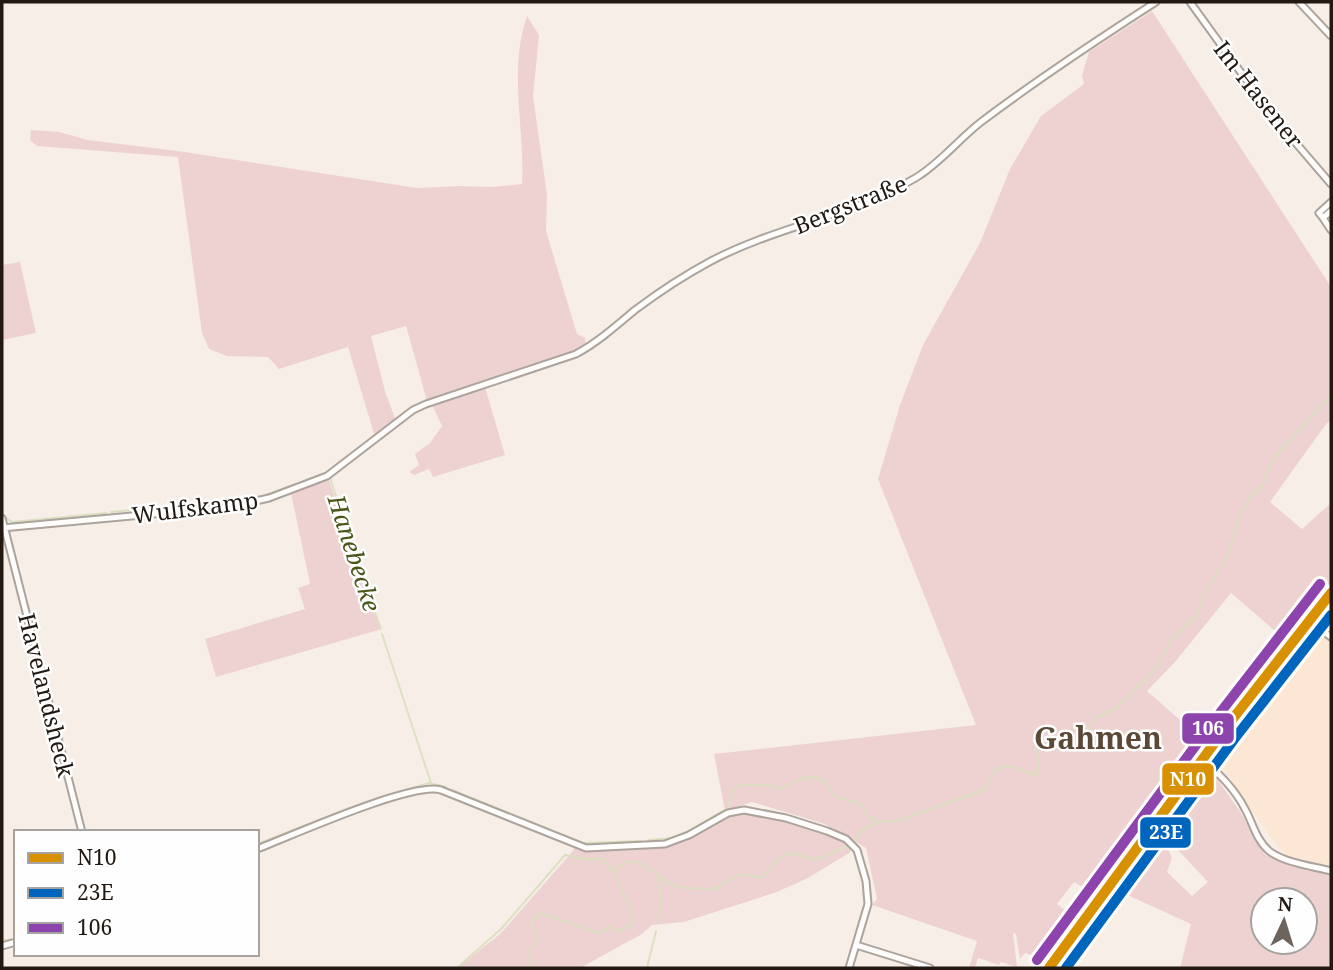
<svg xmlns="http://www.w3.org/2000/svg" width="1333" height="970" viewBox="0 0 1333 970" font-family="'Noto Serif',serif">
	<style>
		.built { fill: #fbe7d4 }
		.green { fill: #eed2d1; fill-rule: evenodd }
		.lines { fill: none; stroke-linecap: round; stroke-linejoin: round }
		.stream { stroke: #dce0c1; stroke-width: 2 }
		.street-casing { stroke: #aba39c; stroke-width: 9 }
		.secondary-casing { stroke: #aba39c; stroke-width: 10 }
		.street { stroke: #fefdfb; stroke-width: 5 }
		.secondary { stroke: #fefdfb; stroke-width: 7 }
		.bus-1-casing { stroke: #fefefe; stroke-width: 16 }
		.bus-2-casing { stroke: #fefefe; stroke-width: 16 }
		.bus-3-casing { stroke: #fefefe; stroke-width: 16 }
		.bus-1 { stroke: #d79103; stroke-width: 10 }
		.bus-2 { stroke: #0065bd; stroke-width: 10 }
		.bus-3 { stroke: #8e44ad; stroke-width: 10 }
		.labels { text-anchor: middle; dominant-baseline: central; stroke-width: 5; stroke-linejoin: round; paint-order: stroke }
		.street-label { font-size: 23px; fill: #221a12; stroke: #fefefe }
		.water-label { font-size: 24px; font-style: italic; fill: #4c5618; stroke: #fefefe }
		.district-label { font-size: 30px; font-weight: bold; fill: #5c4836; stroke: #fefefe }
		.line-badge { stroke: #fefefe; stroke-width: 2.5 }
		.badge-label { font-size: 19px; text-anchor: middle; font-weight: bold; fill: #fff }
	</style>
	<rect width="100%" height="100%" fill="#f7efe7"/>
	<path class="built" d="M1331,595V869L1286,856L1271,838L1211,751Z"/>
	<path class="green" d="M1152,11L1331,287V420L1326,424L1270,502L1302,529L1331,503V581L1287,641L1231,593L1175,662L1147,691L1205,742L1092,892L1074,882L1057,904L1074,917L1053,946L1046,941L1040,948L1047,954L1040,968H1037L1039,958L1025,953L1020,959L1016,934L1013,933L1017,967L1001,962L999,965L978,958L975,968H969L977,941L872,905L877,899L866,848L825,824L752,802L725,811L714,754L976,725L878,479L900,405L923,345L980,243L1010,169L1041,116L1084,84L1082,75L1089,52Z
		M527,16L539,35L533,96L547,195L546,231L577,334L585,338L586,347L427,401L406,326L371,336L385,391L396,421L375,437L348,347L279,369L268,357L227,356L209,349L202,333L178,157L37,146L30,140L31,130L59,132L88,140L178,151L417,188L460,186L492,187L522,184C525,128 508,71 527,16Z
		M20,262L36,333L2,340V265Z
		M485,387L505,455L433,477L429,469L414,475L409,472L419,465L415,454L430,443L442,426L432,405Z
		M328,478L382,629L216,677L205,639L305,609L298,588L310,584L291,493Z
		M1208,766L1241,813L1265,855L1331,874V968H1180L1191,924L1112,888L1154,833L1164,841L1172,858L1167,872L1192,896L1208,882L1160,831ZM1263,900H1305V942H1263Z
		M746,810C778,818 827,825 852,848L849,853L808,878L777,892L684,922L652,925L642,934L580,968H457L500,934L573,851L575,844L665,845Z"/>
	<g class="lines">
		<path class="stream" d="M330,478L380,628
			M301,483L311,478
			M266,495L296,484
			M236,501L261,496
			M212,504L231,502
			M159,508L181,506
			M111,512L155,508
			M5,517L12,522L106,513
			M382,634L431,783
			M406,790L429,783L446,787
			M452,790L549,829
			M375,799L402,791
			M728,806C737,773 745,789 768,784L779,789C796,784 805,770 824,781C837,802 840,797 860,804L869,817L877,821
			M347,809L371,801
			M312,823L344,811
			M555,832L583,843L641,841
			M678,837L724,810
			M649,840L672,838
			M853,843L862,830L877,822L897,821L984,790C988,785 988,779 992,774C1004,758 1019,770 1034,775L1037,774L1039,770L1036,748L1042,739C1057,735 1060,750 1082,740L1096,718L1117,707L1156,668L1171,640L1197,614L1203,596L1227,556L1241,512L1250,498L1262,487L1269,467L1279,452L1331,395
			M257,844L309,824
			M658,922L661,905L659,875
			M2,941L11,939
			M457,968L501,929L565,855L585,859H602L614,872
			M534,968C529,954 526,951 538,941L531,923L539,914H544L598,933L603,932L608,926L615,931L629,927C640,904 613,891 616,868C643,847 656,883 679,887C684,888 713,890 717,888C725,883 731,876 741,875C748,874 755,878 763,877L779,857L793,853L815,860L848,846
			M647,968L656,931"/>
		<defs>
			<path id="street" d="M1190,2L1271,114L1331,184
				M1299,2L1331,36
				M1331,211L1323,218L1331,230
				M1323,218L1319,213L1331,202
				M2,518L82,832
				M2,528L229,507L269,498L327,476L413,410L426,404L576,354C598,342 616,326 635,310C659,292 685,275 711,261C777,226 853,216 917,177C941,162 959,139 981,122C1038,79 1097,40 1156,2
				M1309,621L1331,637
				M1203,759C1219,774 1235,789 1245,809C1253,823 1256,840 1269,851C1285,863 1312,866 1331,871
				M257,849C291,836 413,781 441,790L586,848L665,844L689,835L728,813L744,810L786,818L827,831L846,839L857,850L866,881L868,904L849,968
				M856,945L930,968
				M2,946L16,942"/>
			<path id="secondary" d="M1049,968L1072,934L1224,730L1331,593"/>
		</defs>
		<use href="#street" class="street-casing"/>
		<use href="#secondary" class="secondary-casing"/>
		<use href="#street" class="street"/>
		<use href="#secondary" class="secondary"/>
		<defs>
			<path id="bus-1" d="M1049,968L1224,730L1331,593"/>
			<path id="bus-2" d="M1066,968L1235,738L1331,615"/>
			<path id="bus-3" d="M1037,960L1213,722L1320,584"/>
		</defs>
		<use href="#bus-1" class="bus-1-casing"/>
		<use href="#bus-2" class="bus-2-casing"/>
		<use href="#bus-3" class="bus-3-casing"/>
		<use href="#bus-1" class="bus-1"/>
		<use href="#bus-2" class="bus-2"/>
		<use href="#bus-3" class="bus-3"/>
	</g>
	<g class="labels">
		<g class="street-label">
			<text transform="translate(1259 94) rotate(52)">Im Hasener</text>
			<text transform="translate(850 204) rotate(-22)">Bergstraße</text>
			<text transform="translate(195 507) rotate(-7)">Wulfskamp</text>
			<text transform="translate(47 695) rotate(76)">Havelandsheck</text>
		</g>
		<g class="water-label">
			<text transform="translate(355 553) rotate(72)">Hanebecke</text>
		</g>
		<g class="district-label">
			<text x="1098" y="737">Gahmen</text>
		</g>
	</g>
	<g class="line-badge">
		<rect x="1181" y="712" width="54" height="33" rx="7" fill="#8e44ad"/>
		<rect x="1161" y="762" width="54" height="34" rx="7" fill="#d79103"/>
		<rect x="1139" y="816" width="53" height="33" rx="7" fill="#0065bd"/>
	</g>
	<g class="badge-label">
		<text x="1208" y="735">106</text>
		<text x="1188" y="786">N10</text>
		<text x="1166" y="839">23E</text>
	</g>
	<rect width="1333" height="970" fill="none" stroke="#221a12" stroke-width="7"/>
	<rect x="14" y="830" width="245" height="126" fill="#fefefe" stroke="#a6a3a0" stroke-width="2"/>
	<rect x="28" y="853" width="35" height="10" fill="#d79103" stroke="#a6a3a0" stroke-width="2"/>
	<text x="77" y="865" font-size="21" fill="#221a12">N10</text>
	<rect x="28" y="888" width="35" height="10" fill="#0065bd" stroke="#a6a3a0" stroke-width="2"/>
	<text x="77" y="900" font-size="21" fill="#221a12">23E</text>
	<rect x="28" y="923" width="35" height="10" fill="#8e44ad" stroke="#a6a3a0" stroke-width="2"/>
	<text x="77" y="935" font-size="21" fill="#221a12">106</text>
	<g transform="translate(1284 921) rotate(4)"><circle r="33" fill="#fefefe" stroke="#a6a3a0" stroke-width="2"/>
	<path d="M0-5L12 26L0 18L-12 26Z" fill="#6d655d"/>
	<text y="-10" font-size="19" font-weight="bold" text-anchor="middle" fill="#221a12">N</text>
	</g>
</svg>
